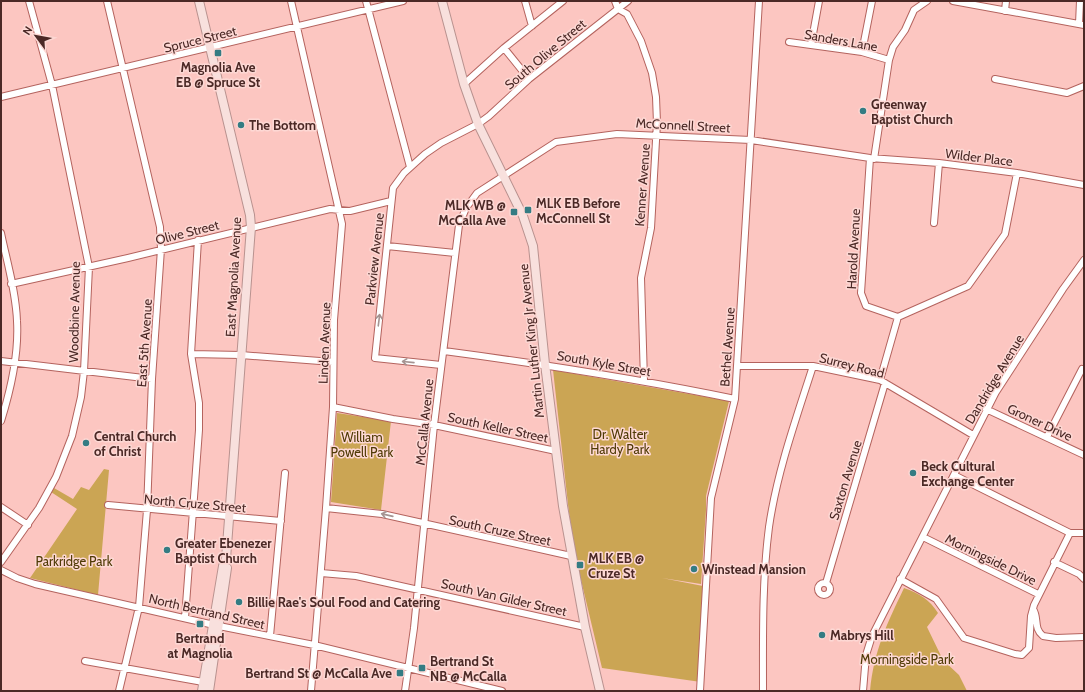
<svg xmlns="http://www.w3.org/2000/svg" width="1085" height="692" viewBox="0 0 1085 692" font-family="Cabin,sans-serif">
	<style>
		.green { fill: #cba554 }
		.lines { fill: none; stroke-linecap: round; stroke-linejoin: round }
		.minor-casing { stroke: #b4635e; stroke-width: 8 }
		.major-casing { stroke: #b9928f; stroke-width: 10 }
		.minor { stroke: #fff; stroke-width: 6 }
		.major { stroke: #f8e0dd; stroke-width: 8 }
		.oneway { stroke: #a59492 }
		.poi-dot { fill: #347c83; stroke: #fdd8d4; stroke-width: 1.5 }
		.labels { text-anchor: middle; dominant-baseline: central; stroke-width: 3; stroke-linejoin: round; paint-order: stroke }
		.street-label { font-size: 13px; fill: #4b2926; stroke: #fdd8d4 }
		.poi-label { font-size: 13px; font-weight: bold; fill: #4b2926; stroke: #fdd8d4; text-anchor: start }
		.park-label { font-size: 13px; fill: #4f3a05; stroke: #fdd8d4 }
	</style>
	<rect width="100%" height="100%" fill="#fcc6c1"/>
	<path class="green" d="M553,370L729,401L706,496V510L701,584L662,578L703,586L701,682L602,668L576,559L569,513Z
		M337,413L391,421L381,510L331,502Z
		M104,469L109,470L98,595L30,578L77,509L51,492L54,488L73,499L81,487L89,490Z
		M904,588C919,593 930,600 938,613L927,627L943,660L959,675L967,691H870C874,650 887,624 904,588Z"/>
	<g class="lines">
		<defs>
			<path id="minor" d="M107,1L160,227L161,249L152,379L147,510L139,607L119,691
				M291,1L342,224L334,320L333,407L326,508L311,691
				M366,1L410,167
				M525,1L532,26
				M615,1L618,9L627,14L641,41L652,73L656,97L657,123L651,228L641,278L644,381
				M953,1L1084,25
				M1005,11L1006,1
				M1079,24L1080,1
				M789,42L862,52L889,60
				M811,45L819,1
				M504,48L529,79
				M862,52L872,1
				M995,79L1067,93L1084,86
				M464,84L504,48L563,1
				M1,97L403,1
				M870,158L861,293L866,306L898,317
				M874,159L889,60L893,47L905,30L914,10L927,1
				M934,223L939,163
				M1,233C7,262 16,292 17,321C19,355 11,389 1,421
				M387,246L455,253
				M11,284L128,258L330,209L350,211L391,201
				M444,351C542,364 638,379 735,399
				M191,354L241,355L333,362
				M1,361L152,379
				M441,365L375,358L393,188L404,173L425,154L441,143L478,124L489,116L529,79L628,1
				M737,366H813L880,380L973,435
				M880,380L898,317L968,286L1005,234L1017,173
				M333,407L393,419L434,425L556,451
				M986,409L1084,455
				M1047,437L1082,369
				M954,475L1070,533H1084
				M108,505L281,521
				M1,507L28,525
				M326,508L382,514L571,556
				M923,537L1038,594
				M1,562L39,508L56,477L72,436L81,397L84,371L89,267L52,85L29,1
				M1054,562L1079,574L1084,579
				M1,570L17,578L35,584L214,625L314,645L502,691
				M321,573L356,576L585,627
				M900,579L936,599L964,638L1015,654L1022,655L1029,648L1031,616L1034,605L1070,533
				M818 589a6 6 0 1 1 12 0a6 6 0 1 1-12 0Z
				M826,583L885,383
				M1033,609C1039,618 1033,628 1043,636L1056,638L1084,637
				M185,618L199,430V403L191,354L198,240
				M270,636L285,473
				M85,661L203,682
				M405,691L414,628L434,425L459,225L466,208L477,193L556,142L617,134L751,140L870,158L939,163L1017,173L1084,185
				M700,691L711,498L735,399L759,1
				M763,691C763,637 762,581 769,527C777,472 796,419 813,366
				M863,691L866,655L872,636L996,392L1063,289L1084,260"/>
			<path id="major" d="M199,1L250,215L251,227L226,559L223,566L202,691
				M442,1L464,84L478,124L523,216L533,246L545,364L563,506L585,627L600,691
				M209,691L227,568"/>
		</defs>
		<use href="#minor" class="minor-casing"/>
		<use href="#major" class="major-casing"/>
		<use href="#minor" class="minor"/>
		<use href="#major" class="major"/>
	</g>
	<defs><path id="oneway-shaft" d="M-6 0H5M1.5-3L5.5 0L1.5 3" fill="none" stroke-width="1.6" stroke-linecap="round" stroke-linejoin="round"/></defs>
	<g class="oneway">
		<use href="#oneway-shaft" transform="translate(379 320) rotate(-83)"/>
		<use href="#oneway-shaft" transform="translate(408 362) rotate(-174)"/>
		<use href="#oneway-shaft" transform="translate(387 515) rotate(-167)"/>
	</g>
	<g class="poi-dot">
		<rect x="214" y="49" width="8" height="8" rx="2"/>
		<circle cx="863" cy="111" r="4"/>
		<circle cx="241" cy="125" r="4"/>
		<rect x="524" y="206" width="8" height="8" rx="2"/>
		<rect x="510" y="208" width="8" height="8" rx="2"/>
		<circle cx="86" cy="443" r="4"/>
		<circle cx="913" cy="473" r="4"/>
		<circle cx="167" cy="550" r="4"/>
		<rect x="576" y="561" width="8" height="8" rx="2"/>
		<circle cx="694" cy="569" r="4"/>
		<circle cx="239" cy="602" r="4"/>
		<rect x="196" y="620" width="8" height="8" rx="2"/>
		<circle cx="822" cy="635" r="4"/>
		<rect x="418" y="664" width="8" height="8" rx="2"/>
		<rect x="396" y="669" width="8" height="8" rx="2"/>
	</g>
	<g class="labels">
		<g class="street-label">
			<text transform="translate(200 39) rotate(-14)">Spruce Street</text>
			<text transform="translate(841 40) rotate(10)">Sanders Lane</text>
			<text transform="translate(545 54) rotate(-40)">South Olive Street</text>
			<text transform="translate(683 125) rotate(3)">McConnell Street</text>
			<text transform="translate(979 157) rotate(7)">Wilder Place</text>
			<text transform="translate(642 185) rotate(-86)">Kenner Avenue</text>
			<text transform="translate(187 232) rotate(-14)">Olive Street</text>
			<text transform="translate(853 249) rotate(-87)">Harold Avenue</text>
			<text transform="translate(374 259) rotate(-84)">Parkview Avenue</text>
			<text transform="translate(233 277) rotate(-87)">East Magnolia Avenue</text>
			<text transform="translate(74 312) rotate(-89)">Woodbine Avenue</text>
			<text transform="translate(531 341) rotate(-96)">Martin Luther King Jr Avenue</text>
			<text transform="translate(144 343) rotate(-86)">East 5th Avenue</text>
			<text transform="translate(324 343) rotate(-88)">Linden Avenue</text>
			<text transform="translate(727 347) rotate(-86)">Bethel Avenue</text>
			<text transform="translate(604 363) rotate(10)">South Kyle Street</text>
			<text transform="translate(852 365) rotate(14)">Surrey Road</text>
			<text transform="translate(994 379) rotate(-59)">Dandridge Avenue</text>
			<text transform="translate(424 422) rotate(-84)">McCalla Avenue</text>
			<text transform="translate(1040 422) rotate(25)">Groner Drive</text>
			<text transform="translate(498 427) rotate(12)">South Keller Street</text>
			<text transform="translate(845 480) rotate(-73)">Saxton Avenue</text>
			<text transform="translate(195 503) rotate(5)">North Cruze Street</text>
			<text transform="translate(500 530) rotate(12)">South Cruze Street</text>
			<text transform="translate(991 559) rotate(26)">Morningside Drive</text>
			<text transform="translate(504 597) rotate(13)">South Van Gilder Street</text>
			<text transform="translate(207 611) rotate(13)">North Bertrand Street</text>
		</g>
		<g class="poi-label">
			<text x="218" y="67" text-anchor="middle">Magnolia Ave<tspan x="218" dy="15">EB @ Spruce St</tspan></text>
			<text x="871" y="104">Greenway<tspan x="871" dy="15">Baptist Church</tspan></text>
			<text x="249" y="125">The Bottom</text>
			<text x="536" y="203">MLK EB Before<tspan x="536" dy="15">McConnell St</tspan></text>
			<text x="506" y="205" text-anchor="end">MLK WB @<tspan x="506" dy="15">McCalla Ave</tspan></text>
			<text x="94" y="436">Central Church<tspan x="94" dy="15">of Christ</tspan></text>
			<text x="921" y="466">Beck Cultural<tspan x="921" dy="15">Exchange Center</tspan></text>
			<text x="175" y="543">Greater Ebenezer<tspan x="175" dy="15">Baptist Church</tspan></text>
			<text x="588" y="558">MLK EB @<tspan x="588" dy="15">Cruze St</tspan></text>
			<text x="702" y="569">Winstead Mansion</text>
			<text x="247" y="602">Billie Rae's Soul Food and Catering</text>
			<text x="830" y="635">Mabrys Hill</text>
			<text x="200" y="638" text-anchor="middle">Bertrand<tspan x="200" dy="15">at Magnolia</tspan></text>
			<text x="430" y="661">Bertrand St<tspan x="430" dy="15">NB @ McCalla</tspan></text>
			<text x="392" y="673" text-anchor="end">Bertrand St @ McCalla Ave</text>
		</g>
		<g class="park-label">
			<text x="620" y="434">Dr. Walter<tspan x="620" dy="15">Hardy Park</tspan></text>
			<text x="362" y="437">William<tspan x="362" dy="15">Powell Park</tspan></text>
			<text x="74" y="561">Parkridge Park</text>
			<text x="907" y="659">Morningside Park</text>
		</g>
	</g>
	<rect width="1085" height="692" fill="none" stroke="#4b2926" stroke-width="4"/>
	<g transform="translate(36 36) rotate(302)" stroke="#fdd8d4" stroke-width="3" paint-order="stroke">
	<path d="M0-3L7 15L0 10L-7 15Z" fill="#4b2926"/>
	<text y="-6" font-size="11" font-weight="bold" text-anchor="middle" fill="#4b2926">N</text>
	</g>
</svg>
